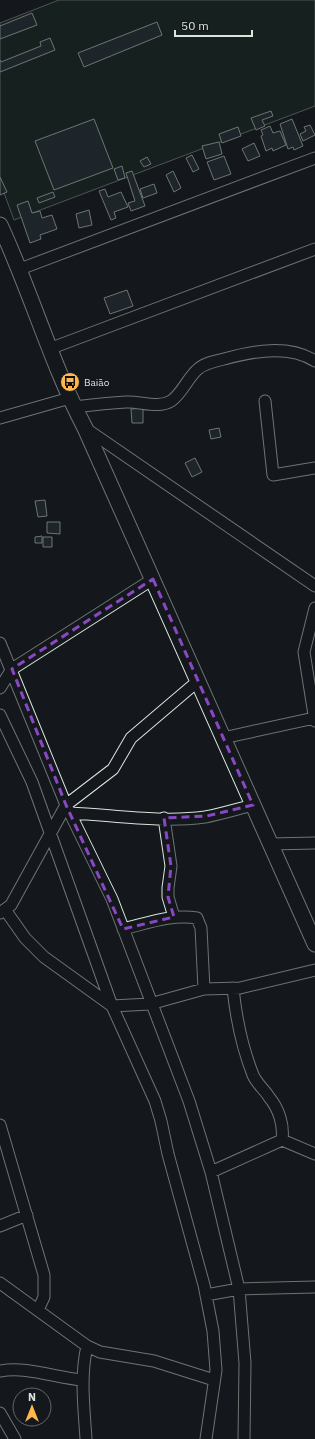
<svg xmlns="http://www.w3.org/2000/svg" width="315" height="1439" viewBox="0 0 315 1439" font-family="'IBM Plex Sans',sans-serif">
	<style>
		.green { fill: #1a2d24; stroke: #939e99 }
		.building { fill: #2c363c; stroke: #d8e6dc }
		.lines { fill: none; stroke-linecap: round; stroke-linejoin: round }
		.minor-casing { stroke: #d8e6dc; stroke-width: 13 }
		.major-casing { stroke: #d8e6dc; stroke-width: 17 }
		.minor { stroke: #14181c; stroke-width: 11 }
		.major { stroke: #14181c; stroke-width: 15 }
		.marked { fill: none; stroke: #8948c3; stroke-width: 3; stroke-dasharray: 8 5; stroke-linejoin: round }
		.labels { text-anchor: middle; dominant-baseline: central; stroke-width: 3; stroke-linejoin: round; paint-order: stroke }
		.poi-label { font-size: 10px; fill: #d8e6dc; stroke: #14181c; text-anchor: start }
	</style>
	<rect width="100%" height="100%" fill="#14181c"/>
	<path class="green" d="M59,0H315V106L14,220L0,182V23Z"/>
	<path class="building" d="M32,13L37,25L0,39V26Z
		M157,22L162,35L84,67L78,53Z
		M50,38L55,50L0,72V60L1,62L41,46L40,42Z
		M271,111L273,116L262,120L265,126L256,130L251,118Z
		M94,119L113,168L54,190L35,141Z
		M292,119L303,146L294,150L293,147L288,149L280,124Z
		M310,125L315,135L303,141L300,134L306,131L304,127Z
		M270,126L273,133L280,131L286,145L273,151L272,148L266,151L261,136L263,135L261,130Z
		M238,127L241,136L222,143L219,134Z
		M219,142L222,154L206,159L202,146Z
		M254,143L260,156L248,161L242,149Z
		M192,155L199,169L193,172L186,158Z
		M224,156L231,174L214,180L207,162Z
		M147,157L151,164L144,167L140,161Z
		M122,166L125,178L118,180L114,169Z
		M132,171L145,206L131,211L128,203L135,201L126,173Z
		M173,171L181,188L174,192L166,175Z
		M0,177L7,192L0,195Z
		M154,184L157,193L143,198L140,189Z
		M105,189L108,197L121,192L128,207L114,212L116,218L111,220L99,191Z
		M53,192L55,197L39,203L37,198Z
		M28,201L32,213L40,211L42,218L52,215L57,229L40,235L41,239L30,243L17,205Z
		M89,210L92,225L79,228L76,214Z
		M127,290L133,306L110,314L104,298Z
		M143,408V423H132L131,409Z
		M219,428L221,437L211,439L209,430Z
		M195,458L202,472L192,477L185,463Z
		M45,500L47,516L38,517L35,501Z
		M47,522H60V534L47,533Z
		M42,536V543H35V537Z
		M43,537H52V547H43Z"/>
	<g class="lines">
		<defs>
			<path id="minor" d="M20,269L315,158
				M49,349L315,249
				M265,401L273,475L315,468
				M74,407C91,405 109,403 126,402C140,401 158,409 171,401C182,394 188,377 198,369C205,363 215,361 224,359C252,351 289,344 315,361
				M0,418L70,398
				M85,428L315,586
				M315,608L304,652L315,721
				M0,643L66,805L112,899L189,1101L211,1172L239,1289L245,1363L244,1439
				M0,688L12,669L153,579
				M0,715L32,782L112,1006L155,1101L161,1121L168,1154L204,1285L213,1331L216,1370L206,1439
				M223,738L314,718
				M70,813C114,815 161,823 205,817C221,814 237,809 253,805
				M164,818L171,866L168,888V897L174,917
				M271,844L315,843
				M6,911L25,938L44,957L112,1006L150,1004L204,989L240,988L315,970
				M0,913L11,905L66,805L113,769L131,738L198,681
				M123,929C148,923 171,914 197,918L201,928L204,989
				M233,988C236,1018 242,1047 253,1075C257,1084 264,1089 269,1097C279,1109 284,1125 282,1140
				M0,1125L44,1275V1297L38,1310
				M282,1140L315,1154
				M211,1172L282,1140
				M0,1226L27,1215
				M0,1283L87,1346L100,1352L154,1361L214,1380
				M206,1295L239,1289L315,1287
				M0,1371C27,1366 56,1378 83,1380
				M0,1413L15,1439
				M86,1439C84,1408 80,1376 87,1346"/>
			<path id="major" d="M0,225C31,292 51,363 85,428L315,944"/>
		</defs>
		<use href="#minor" class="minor-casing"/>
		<use href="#major" class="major-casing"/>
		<use href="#minor" class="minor"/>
		<use href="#major" class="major"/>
	</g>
	<path d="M0 0H315V1439H0ZM153,579L253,805L207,816L164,818L171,866L168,897L174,917L123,929L66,805L12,669Z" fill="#14181c" fill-opacity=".55" fill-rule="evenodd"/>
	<path class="marked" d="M153,579L253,805L207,816L164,818L171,866L168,897L174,917L123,929L66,805L12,669Z"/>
	<defs>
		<symbol id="bus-disc" viewBox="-11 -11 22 22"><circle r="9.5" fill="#ffb74d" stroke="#14181c"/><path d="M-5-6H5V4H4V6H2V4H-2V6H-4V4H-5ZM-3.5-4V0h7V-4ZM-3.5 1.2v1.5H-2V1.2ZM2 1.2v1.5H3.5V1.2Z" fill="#111"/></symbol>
	</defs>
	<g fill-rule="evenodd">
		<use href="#bus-disc" x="59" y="371" width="22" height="22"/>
	</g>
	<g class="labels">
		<g class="poi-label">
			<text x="84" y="382">Baião</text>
		</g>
	</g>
	<g transform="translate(32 1407)"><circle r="19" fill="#14181c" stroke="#626a69"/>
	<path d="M0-3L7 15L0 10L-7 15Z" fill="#ffb74d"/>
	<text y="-6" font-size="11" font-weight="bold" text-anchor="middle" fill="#d8e6dc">N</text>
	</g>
	<path d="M175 30v6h77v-6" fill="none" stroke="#d8e6dc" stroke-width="2"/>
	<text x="181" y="30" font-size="12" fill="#d8e6dc" stroke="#14181c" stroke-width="3" paint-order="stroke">50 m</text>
</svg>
